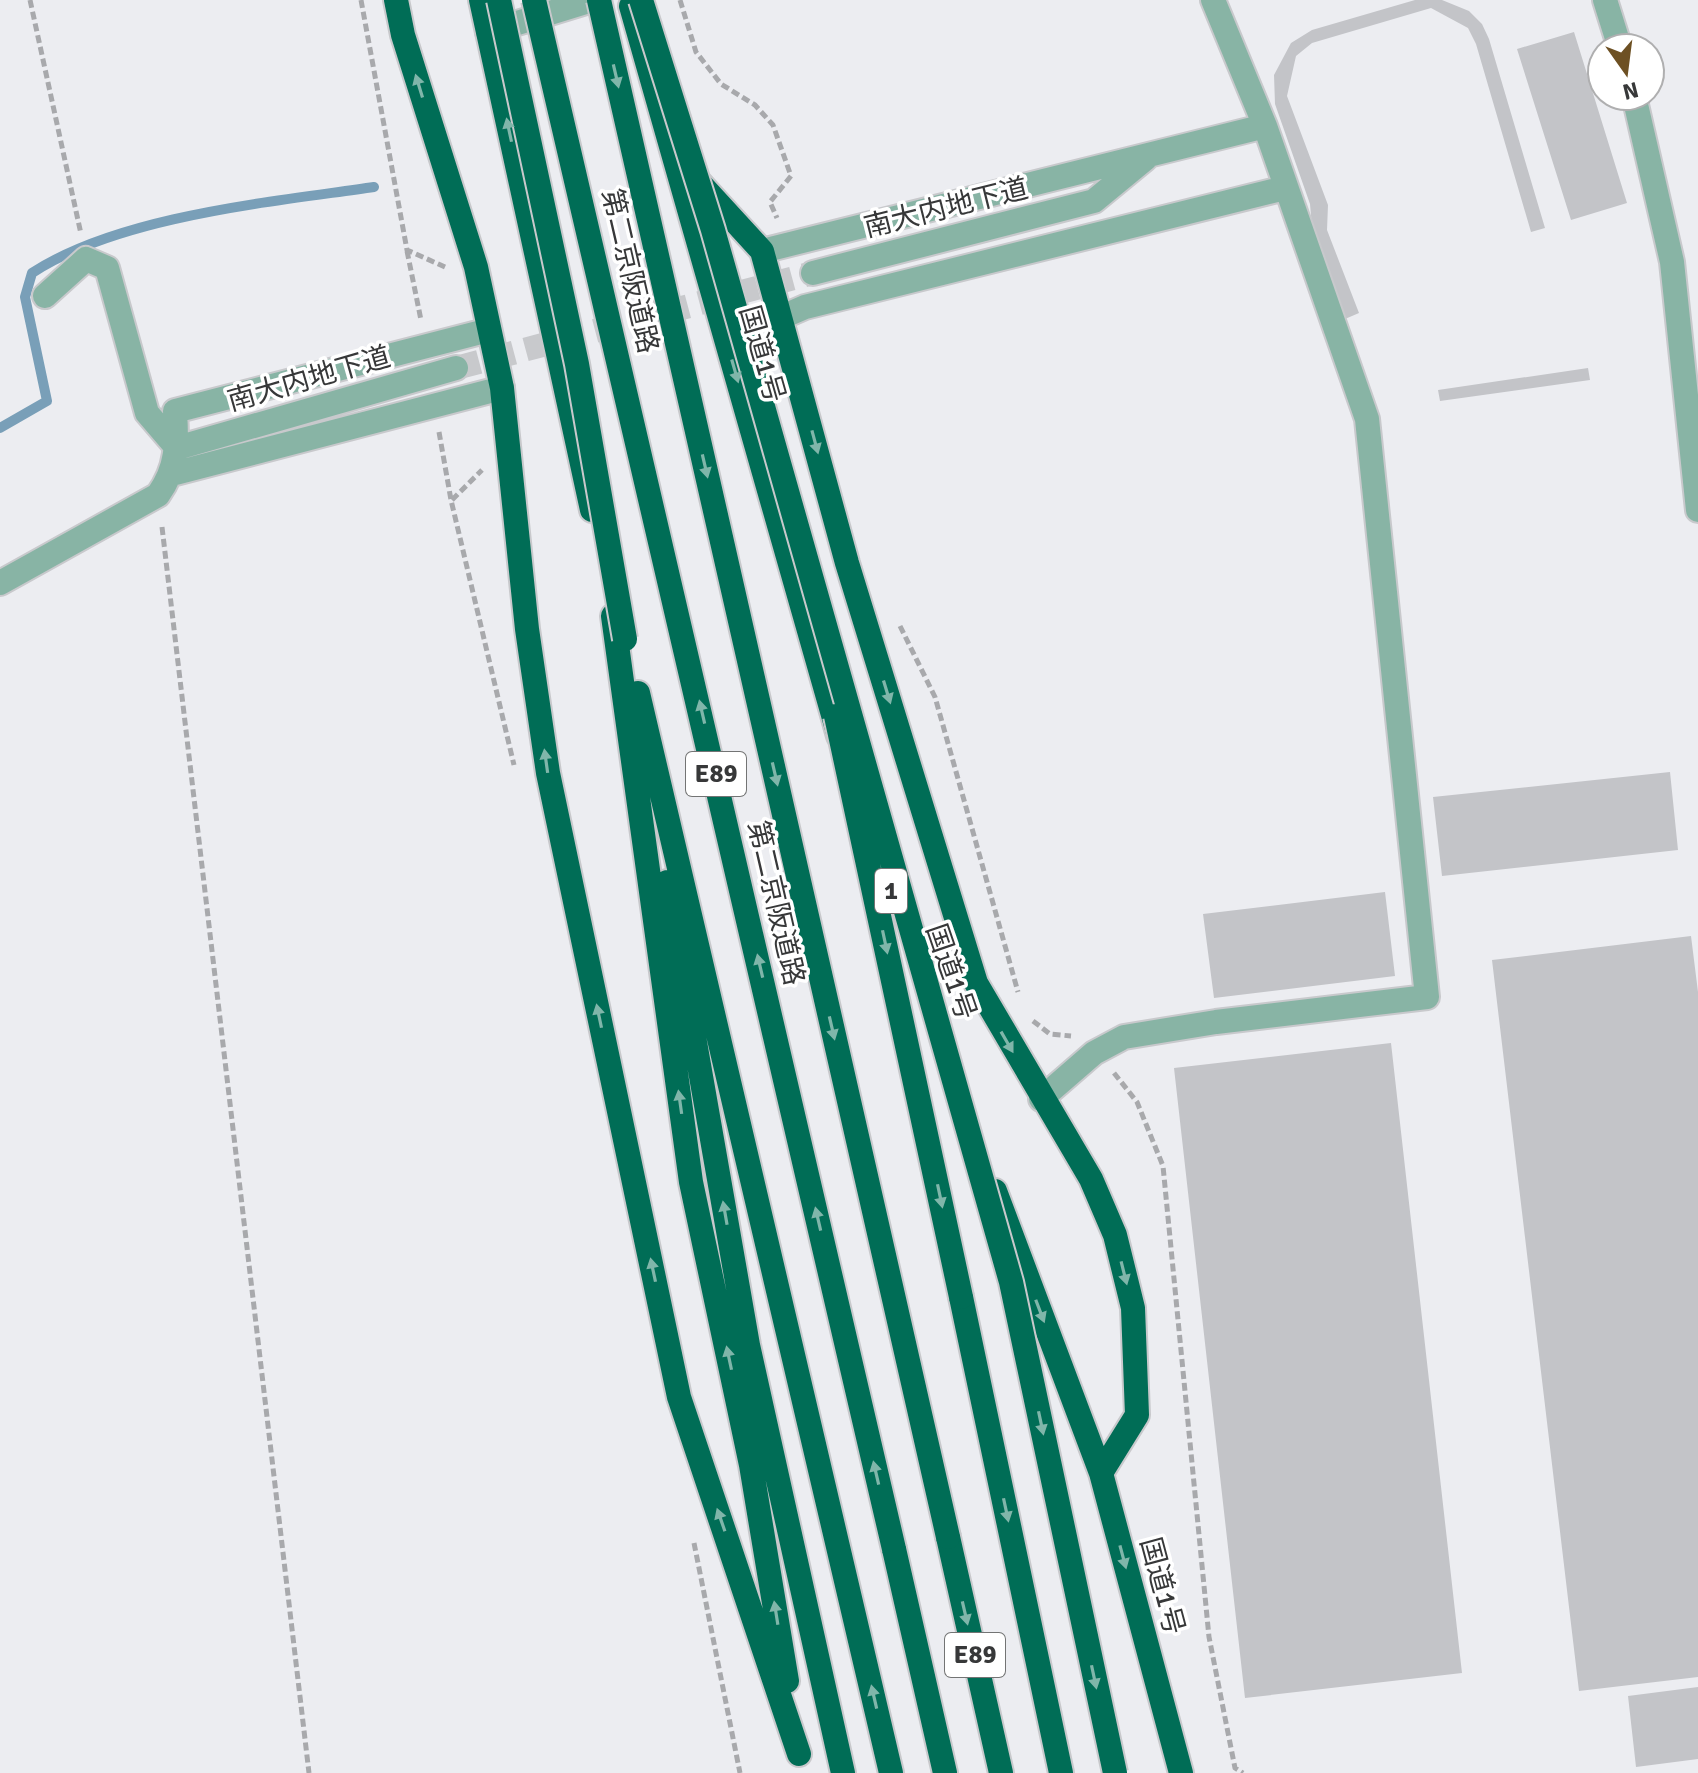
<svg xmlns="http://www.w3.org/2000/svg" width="1698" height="1773" viewBox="0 0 1698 1773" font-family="Signika,'Noto Sans JP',sans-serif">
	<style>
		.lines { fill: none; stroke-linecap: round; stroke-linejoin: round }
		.stream { stroke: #799fb8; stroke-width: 10 }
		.building { fill: #c3c4c8 }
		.minor-tunnel { stroke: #c8c9cc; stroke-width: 24; stroke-dasharray: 24 12; stroke-linecap: butt }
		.minor-casing { stroke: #c8c9cc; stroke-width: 28 }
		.highway-casing { stroke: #c8c9cc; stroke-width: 28 }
		.path { stroke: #a8a9ac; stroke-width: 5; stroke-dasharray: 8 4; stroke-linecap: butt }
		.minor { stroke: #88b4a5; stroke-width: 24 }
		.highway { stroke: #006d56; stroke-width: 24 }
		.highway-bridge-casing { stroke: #c8c9cc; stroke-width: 28; stroke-linecap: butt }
		.highway-bridge { stroke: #006d56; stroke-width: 24 }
		.oneway { fill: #80b6aa }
		.labels { text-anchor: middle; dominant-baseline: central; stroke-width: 7; stroke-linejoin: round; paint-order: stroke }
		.shield { fill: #fff; stroke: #737474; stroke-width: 2 }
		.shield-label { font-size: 26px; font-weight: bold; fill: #373839 }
		.street-label { font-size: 28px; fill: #373839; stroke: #fff }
	</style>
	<rect width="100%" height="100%" fill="#ecedf1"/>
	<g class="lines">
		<path class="stream" d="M0,428L47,401L25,297L32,273C119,216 271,202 374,187"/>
	</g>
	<path class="building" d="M1415,0H1442L1469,11L1482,24L1489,39L1545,228L1531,232L1476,44L1468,28L1431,8L1312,43L1296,56L1287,96L1328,205L1327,230L1359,313L1345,319L1312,227L1310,204L1275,104L1274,75L1291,43L1312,30Z
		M1574,32L1627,203L1571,220L1517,49Z
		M1588,368L1590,380L1440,401L1438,390Z
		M1670,772L1678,850L1442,876L1433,797Z
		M1385,892L1395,976L1214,998L1203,914Z
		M1691,936L1698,992V1677L1579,1691L1492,960Z
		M1391,1043L1462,1673L1245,1698L1174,1068Z
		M1698,1687V1759L1636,1767L1628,1696Z"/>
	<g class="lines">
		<path class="minor-tunnel" d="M456,368L813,273"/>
		<defs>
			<path id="minor" d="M1605,0L1620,48
				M488,32L592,0
				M1634,96L1672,262L1698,510
				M762,251L1265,126
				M813,273L1094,201L1145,159
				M45,296L86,259L107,268L147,413L177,448L456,368
				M782,317L805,307L1285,188
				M172,474L502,388
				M0,583L158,495C178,467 177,444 175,411L489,330
				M1041,1099L1094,1053L1124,1037L1216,1022L1427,997L1367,419L1265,126L1213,0"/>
			<path id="highway" d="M396,0L403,35L476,267L502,388L527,629L548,773L679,1397L799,1754
				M481,0L592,510
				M631,6L839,736
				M696,179L762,251L847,563L976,983L1091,1179L1115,1235L1133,1308L1137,1415L1101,1473
				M613,616L691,1182L751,1465L787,1681
				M638,693L891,1773
				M667,882L748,1345L843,1773
				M995,1191L1101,1473L1181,1773
				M961,1297L1061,1773
				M948,1537L1001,1773
				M894,1549L945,1773"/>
		</defs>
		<use href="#minor" class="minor-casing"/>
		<use href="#highway" class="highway-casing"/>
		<path class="path" d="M30,0L81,234
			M361,0L407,250L445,267
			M680,0L696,52L721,84L755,105L773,125L791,176L770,202L777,218
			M407,251L421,320
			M439,432L451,500L514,765
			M452,500L482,470
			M162,527L309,1773
			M900,626L935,697L1018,992
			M1033,1021L1050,1034L1071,1036
			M1114,1073L1137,1102L1163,1166L1209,1637L1235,1768L1243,1773
			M694,1543L740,1773"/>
		<use href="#minor" class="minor"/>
		<use href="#highway" class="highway"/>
		<defs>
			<path id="highway-bridge" d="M499,0L577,364L625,639
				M534,0L894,1549
				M599,0L948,1537
				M641,0L713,230L1011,1282L1115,1773
				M836,716L961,1297"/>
		</defs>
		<use href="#highway-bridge" class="highway-bridge-casing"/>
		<use href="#highway-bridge" class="highway-bridge"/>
	</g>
	<defs><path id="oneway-solid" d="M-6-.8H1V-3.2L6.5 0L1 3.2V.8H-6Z" transform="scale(2)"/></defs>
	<g class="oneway">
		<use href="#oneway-solid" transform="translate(616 76) rotate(77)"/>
		<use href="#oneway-solid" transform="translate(419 86) rotate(-107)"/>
		<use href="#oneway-solid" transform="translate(509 130) rotate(-102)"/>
		<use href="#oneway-solid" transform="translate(735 371) rotate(74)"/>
		<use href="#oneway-solid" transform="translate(815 442) rotate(75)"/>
		<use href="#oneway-solid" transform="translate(705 466) rotate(77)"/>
		<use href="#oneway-solid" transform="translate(887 692) rotate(73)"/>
		<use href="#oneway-solid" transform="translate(702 712) rotate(-103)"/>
		<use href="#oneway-solid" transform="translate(546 761) rotate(-98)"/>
		<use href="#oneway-solid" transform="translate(775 774) rotate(77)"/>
		<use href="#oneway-solid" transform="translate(885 942) rotate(78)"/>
		<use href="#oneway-solid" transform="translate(760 966) rotate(-103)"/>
		<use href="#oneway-solid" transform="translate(599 1016) rotate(-102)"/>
		<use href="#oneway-solid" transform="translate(832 1028) rotate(77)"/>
		<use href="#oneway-solid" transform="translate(1007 1042) rotate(60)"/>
		<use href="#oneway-solid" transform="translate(680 1102) rotate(-98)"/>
		<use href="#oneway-solid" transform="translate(940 1196) rotate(78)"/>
		<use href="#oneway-solid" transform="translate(725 1213) rotate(-100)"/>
		<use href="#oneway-solid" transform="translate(818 1219) rotate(-103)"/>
		<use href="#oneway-solid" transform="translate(653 1270) rotate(-102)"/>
		<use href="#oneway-solid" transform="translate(1124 1273) rotate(76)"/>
		<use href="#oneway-solid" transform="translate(1040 1311) rotate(69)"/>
		<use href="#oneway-solid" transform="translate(729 1358) rotate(-102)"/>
		<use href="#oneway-solid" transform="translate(1041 1423) rotate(78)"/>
		<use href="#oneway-solid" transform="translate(876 1473) rotate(-103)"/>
		<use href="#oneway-solid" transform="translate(1006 1510) rotate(78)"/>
		<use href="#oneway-solid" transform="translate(721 1520) rotate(-109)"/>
		<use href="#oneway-solid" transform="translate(1123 1557) rotate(75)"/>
		<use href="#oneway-solid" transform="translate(776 1613) rotate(-99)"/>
		<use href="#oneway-solid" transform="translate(965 1613) rotate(77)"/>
		<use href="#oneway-solid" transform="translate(1094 1677) rotate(78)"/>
		<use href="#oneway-solid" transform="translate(874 1697) rotate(-103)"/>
	</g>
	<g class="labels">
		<g class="shield">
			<rect x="686" y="752" width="60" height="44" rx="6"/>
			<rect x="875" y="869" width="32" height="44" rx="6"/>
			<rect x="945" y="1633" width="60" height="44" rx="6"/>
		</g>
		<g class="shield-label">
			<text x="716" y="774">E89</text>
			<text x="891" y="891">1</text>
			<text x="975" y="1655">E89</text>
		</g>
		<g class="street-label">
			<text transform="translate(946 208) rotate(-14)">南大内地下道</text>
			<text transform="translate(630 271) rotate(77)">第二京阪道路</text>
			<text transform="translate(762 354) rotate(74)">国道1号</text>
			<text transform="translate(309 379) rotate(-16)">南大内地下道</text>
			<text transform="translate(776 903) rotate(77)">第二京阪道路</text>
			<text transform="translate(951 972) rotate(71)">国道1号</text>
			<text transform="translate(1162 1586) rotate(75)">国道1号</text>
		</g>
	</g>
	<g transform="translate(1626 72) rotate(166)"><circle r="38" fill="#ffffff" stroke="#afafb0" stroke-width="2"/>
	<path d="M0-6L14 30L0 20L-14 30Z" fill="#6d5023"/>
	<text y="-12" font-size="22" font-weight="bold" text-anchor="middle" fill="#373839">N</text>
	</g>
</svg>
